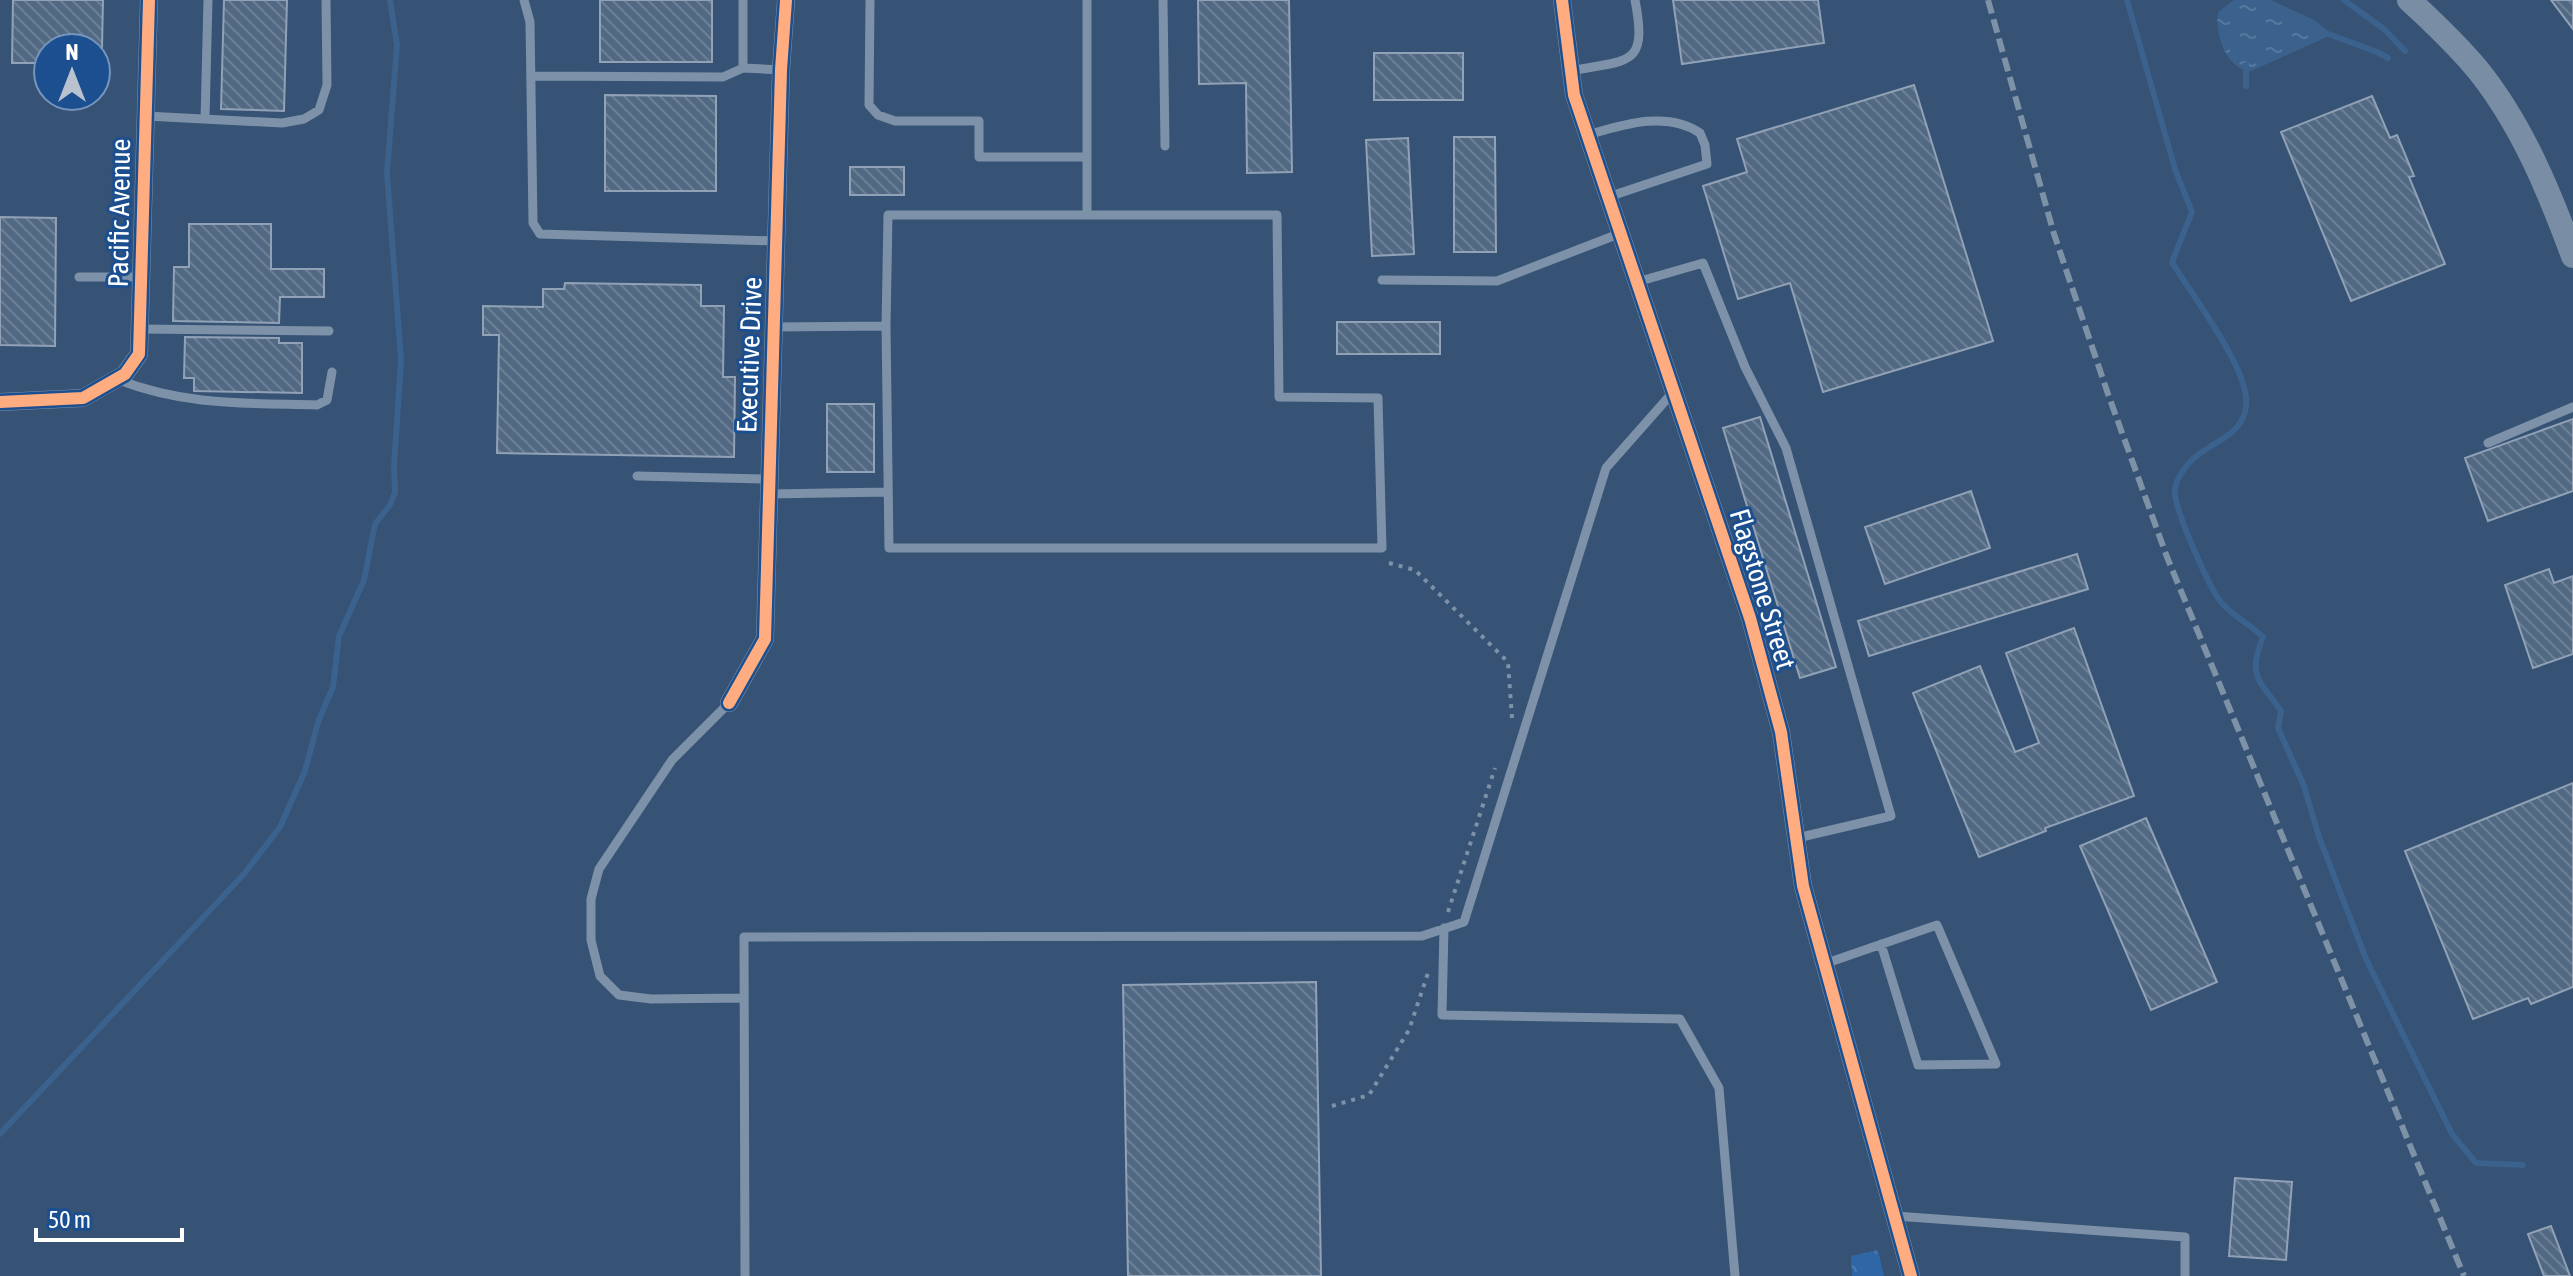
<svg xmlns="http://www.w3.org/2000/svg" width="2573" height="1276" viewBox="0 0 2573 1276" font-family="'Asap Condensed',sans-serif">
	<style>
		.forest { fill: url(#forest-crowns) }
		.water { fill: url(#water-ripples) }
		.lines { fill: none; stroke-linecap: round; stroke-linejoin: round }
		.stream { stroke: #3b618d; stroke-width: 6 }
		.building { fill: url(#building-back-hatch); stroke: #92a2b6; stroke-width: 2 }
		.path { stroke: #7d92a8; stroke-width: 4; stroke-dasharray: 4 6; stroke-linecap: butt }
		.service { stroke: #7d92a8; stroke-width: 9 }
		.minor { stroke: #7d92a8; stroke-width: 18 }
		.secondary { stroke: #798da4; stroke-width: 24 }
		.rail { stroke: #7e92a7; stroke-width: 6; stroke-dasharray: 14 6; stroke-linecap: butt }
		.cycleway-casing { stroke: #1b4f8f; stroke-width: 17 }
		.cycleway { stroke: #ffac80; stroke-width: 12 }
		.labels { text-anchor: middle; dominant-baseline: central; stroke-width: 6; stroke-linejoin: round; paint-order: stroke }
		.street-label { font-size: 28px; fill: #fff; stroke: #1b4f8f }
	</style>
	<defs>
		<pattern id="forest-crowns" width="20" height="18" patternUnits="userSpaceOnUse" patternTransform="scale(2)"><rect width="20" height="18" fill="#2f66a5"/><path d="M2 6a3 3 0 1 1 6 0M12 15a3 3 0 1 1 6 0" fill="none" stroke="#4e7db2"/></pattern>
		<pattern id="water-ripples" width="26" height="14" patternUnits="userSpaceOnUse" patternTransform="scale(2)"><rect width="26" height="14" fill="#3b618d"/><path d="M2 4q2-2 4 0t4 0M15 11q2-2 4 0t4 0" fill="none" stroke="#58799e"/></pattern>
		<pattern id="building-back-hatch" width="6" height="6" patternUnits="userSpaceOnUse" patternTransform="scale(2)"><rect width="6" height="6" fill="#526984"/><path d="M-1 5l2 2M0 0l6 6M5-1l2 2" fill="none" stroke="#6c8096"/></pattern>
	</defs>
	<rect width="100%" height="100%" fill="#365274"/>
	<path class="forest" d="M1878,1250L1884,1276H1852L1851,1256Z"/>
	<path class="water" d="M2234,0H2271L2314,20L2326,29L2327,37L2251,71C2227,71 2214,33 2218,12Z"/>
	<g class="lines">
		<path class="stream" d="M2127,0L2175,169L2192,212L2172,262C2191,294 2251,371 2246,406C2243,436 2212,441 2193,459C2185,467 2176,479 2175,490C2173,507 2209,587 2221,602C2232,616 2250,624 2263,637C2247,677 2259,679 2281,711L2278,728L2304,786L2319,837L2366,959L2452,1134L2476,1163L2523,1165
			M2344,0L2384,29L2405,51
			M2320,31L2377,52L2388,58
			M2246,65V86
			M0,1134L244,874L280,827L305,771L318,722L333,687L339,636L364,580L375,524L390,505L395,492L394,466L401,360L387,173L397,45L390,0"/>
	</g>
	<path class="building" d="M13,0H103L102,48H48V63H12Z
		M224,0H287L284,111L221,109Z
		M600,0H712V62H600Z
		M1198,0H1289L1292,172L1247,173L1246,83L1199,84Z
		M1673,0H1818L1824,43L1682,64Z
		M2551,0H2573V29Z
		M1374,53H1463V100H1374Z
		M1914,85L1993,341L1823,392L1790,283L1738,299L1703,186L1747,172L1737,139Z
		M605,95L716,96V191H605Z
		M2372,96L2390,138L2397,135L2414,176L2409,177L2445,264L2351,301L2281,132Z
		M1454,137H1495L1496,252H1454Z
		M1408,138L1414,254L1372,256L1366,140Z
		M850,167H904V195H850Z
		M0,217L56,218L55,346L0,345Z
		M189,224H271V269H324V297H280L279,323L173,321L174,267H189Z
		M565,283L701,285V306H724L723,377H735L734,457L497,453L499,335H483V306L543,307V289H564Z
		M1337,322H1440V354H1337Z
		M185,337L279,338V343H302V393L194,391V378H184Z
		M827,404H874V472H827Z
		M1760,417L1836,667L1800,678L1723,428Z
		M2573,419V491L2488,521L2465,458Z
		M1971,491L1990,548L1885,584L1865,527Z
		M2077,554L2088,589L1869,656L1858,621Z
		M2549,569L2554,583L2573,576V654L2533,668L2505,585Z
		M2074,628L2134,796L2045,828L2046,831L1979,857L1913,693L1980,666L2015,752L2039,743L2006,653Z
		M2573,783V987L2531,1004L2528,998L2473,1019L2405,851Z
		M2146,818L2217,982L2151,1010L2080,846Z
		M1316,982L1321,1276H1128L1123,985Z
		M2235,1178L2292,1182L2286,1260L2229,1256Z
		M2551,1226L2570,1276H2544L2528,1234Z"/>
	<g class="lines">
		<path class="path" d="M1389,563L1415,570L1508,662L1512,718
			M1448,912L1495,768
			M1332,1106L1369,1095L1409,1030L1428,973"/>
		<path class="service" d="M524,0L530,22L533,223L540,234L776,241
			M743,0V68L781,70
			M870,0L869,105L878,115L895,121H979V157H1087
			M1087,0V215
			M1163,0L1165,146
			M1571,71C1629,59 1648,68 1635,0
			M531,76L723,77L743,68
			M146,116L282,123L304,119L319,110L327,85L326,0
			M205,119L208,0
			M1588,135C1622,125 1667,110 1700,133L1705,145L1707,164L1608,197
			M79,277H141
			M1382,280L1497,281L1621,233
			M1637,282L1703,263L1745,367L1786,448L1891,816L1797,838
			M774,327L886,326L888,215H1277L1279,397L1378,398L1382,548H889L886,326
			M140,329L329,331
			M116,379C186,406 243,403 317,405L327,400L332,372
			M2488,443L2573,407
			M637,476L769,479
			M769,494L888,492
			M729,703L672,760L599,869L591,899V940L600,976L619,995L651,999L744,998
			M1444,928L1442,1015L1680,1019L1719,1088L1735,1276
			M1824,964L1937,925L1996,1064L1918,1065L1881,944
			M1895,1216L2185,1237V1276
			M745,1276L744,937L1422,936L1464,922L1606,468L1674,391"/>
		<path class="minor" d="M1562,0L1574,95L1750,618L1781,732L1803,886L1911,1276
			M0,402L83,398L125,374L139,354L149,0
			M729,703L765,639L781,70L786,0"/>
		<path class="secondary" d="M2409,0C2433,22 2457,45 2478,70C2522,125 2549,191 2573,256"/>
		<path class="rail" d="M1988,0L2054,234L2108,394L2167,557L2464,1276"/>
		<defs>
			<path id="cycleway" d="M1562,0L1574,95L1750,618L1781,732L1803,886L1911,1276
				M0,402L83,398L125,374L139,354L149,0
				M729,703L765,639L781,70L786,0"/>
		</defs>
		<use href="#cycleway" class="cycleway-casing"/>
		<use href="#cycleway" class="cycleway"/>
	</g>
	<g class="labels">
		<g class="street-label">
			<text transform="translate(119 213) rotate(-89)">Pacific Avenue</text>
			<text transform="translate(749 355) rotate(-88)">Executive Drive</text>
			<text transform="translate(1763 589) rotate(73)">Flagstone Street</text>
		</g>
	</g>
	<g transform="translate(72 72)"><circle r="38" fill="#1b4f8f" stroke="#7695bc" stroke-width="2"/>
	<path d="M0-6L14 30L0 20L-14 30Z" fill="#b9c2ce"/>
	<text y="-12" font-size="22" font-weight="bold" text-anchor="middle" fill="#ffffff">N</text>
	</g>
	<path d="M36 1228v12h146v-12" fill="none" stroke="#ffffff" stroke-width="4"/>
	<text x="48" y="1228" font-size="24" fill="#ffffff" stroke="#1b4f8f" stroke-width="6" paint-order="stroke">50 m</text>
</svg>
